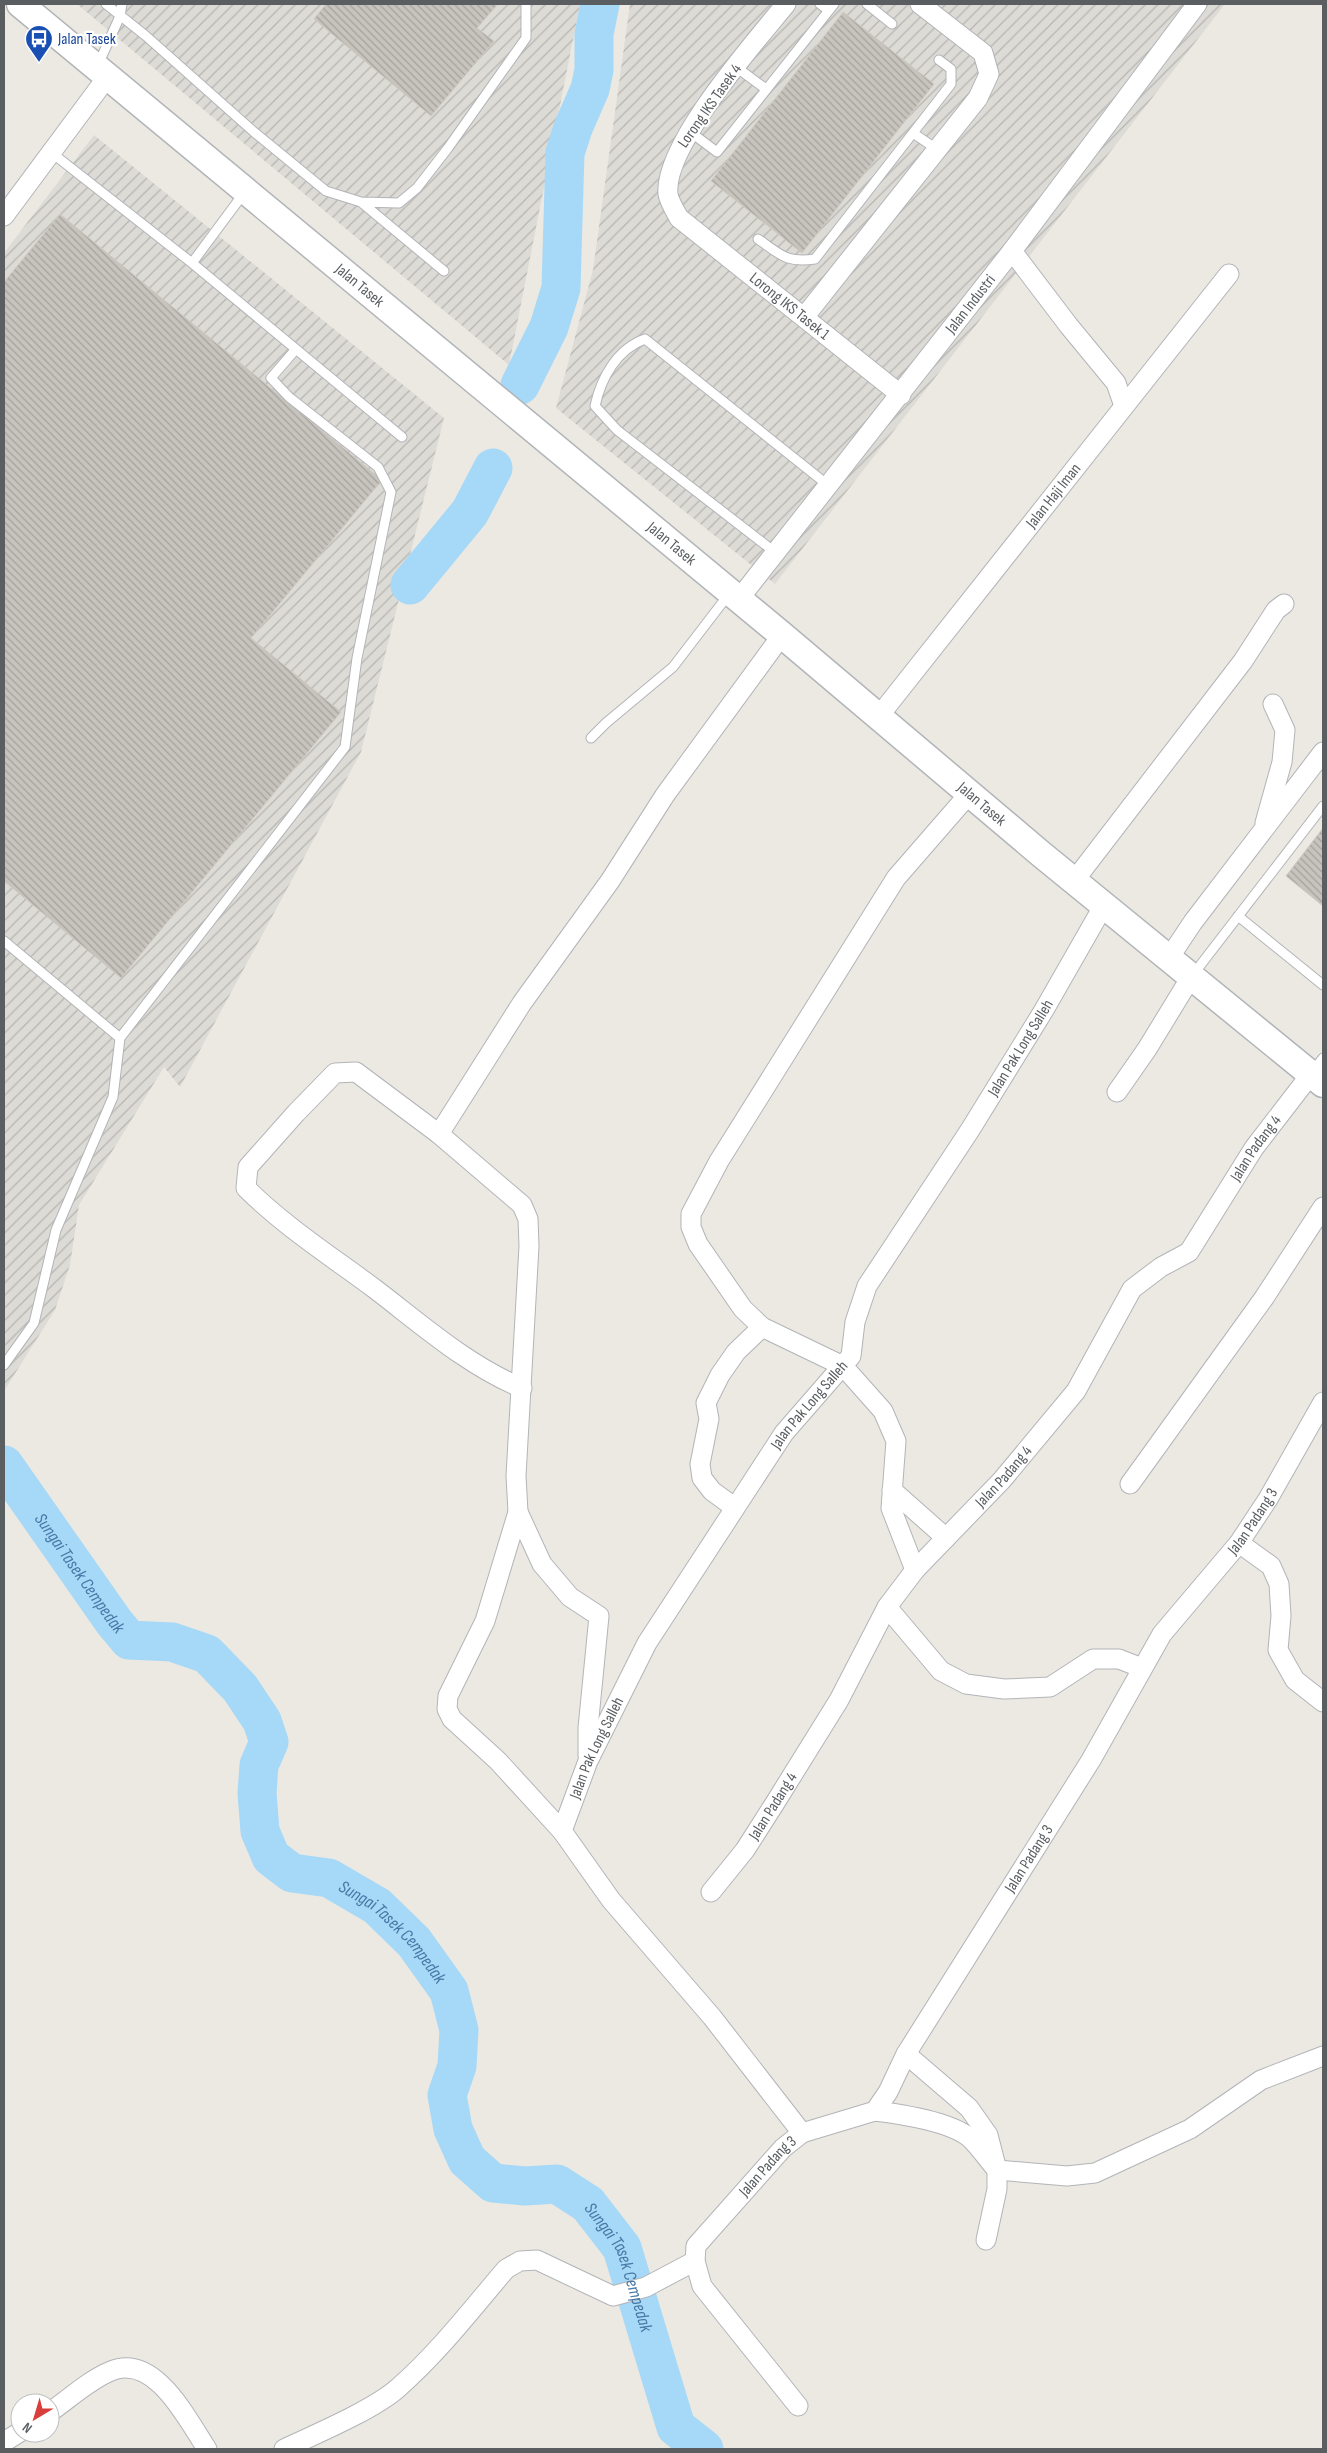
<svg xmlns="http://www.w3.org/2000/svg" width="1327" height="2453" viewBox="0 0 1327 2453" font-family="'Sofia Sans Condensed',sans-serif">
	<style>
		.industrial { fill: url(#industrial-furrows) }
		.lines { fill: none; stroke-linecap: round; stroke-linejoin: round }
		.river { stroke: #a6d8f7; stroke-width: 39 }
		.building { fill: url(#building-back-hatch); stroke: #d0cac1 }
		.service-casing { stroke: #b2b4b8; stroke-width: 11 }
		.minor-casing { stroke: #b2b4b8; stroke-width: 21 }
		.secondary-casing { stroke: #b1b5b8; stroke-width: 29 }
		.service { stroke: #fff; stroke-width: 9 }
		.minor { stroke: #fff; stroke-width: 19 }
		.secondary { stroke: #fff; stroke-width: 26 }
		.labels { text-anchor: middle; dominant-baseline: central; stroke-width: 4.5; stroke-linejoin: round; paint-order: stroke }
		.transit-label { font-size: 16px; fill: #164399; stroke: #fff; text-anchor: start }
		.street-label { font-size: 16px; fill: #5a5e61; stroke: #fff }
		.water-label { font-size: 18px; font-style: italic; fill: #4679a6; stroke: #fff }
	</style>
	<defs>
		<pattern id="industrial-furrows" width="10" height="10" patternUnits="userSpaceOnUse" patternTransform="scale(1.25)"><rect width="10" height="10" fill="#dddbd6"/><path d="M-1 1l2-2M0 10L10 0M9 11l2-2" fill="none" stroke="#b6b5b1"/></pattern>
		<pattern id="building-back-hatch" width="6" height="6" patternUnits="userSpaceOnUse" patternTransform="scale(1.25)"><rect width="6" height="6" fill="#c7c4be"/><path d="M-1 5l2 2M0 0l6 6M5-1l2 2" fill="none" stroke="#a5a29e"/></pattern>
	</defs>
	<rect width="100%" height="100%" fill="#ece9e2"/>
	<path class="industrial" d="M77,4H580L509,365Z
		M630,4H1225L775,584L556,408L593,270Z
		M94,135L444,418L361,752L180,1087L164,1067L79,1205L70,1265L55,1310L4,1391V253Z"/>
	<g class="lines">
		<g class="river">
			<path d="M520,385L549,327L561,288L565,153L573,128L590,89L594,70V34L600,4"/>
			<path d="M410,585L470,512L493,468"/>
			<path id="s1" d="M4,1465L114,1622L129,1640L172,1642L207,1654L240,1688L262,1721L269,1742L259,1765L257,1793L260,1831L271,1857L292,1873L329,1878L377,1906L414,1942L449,1991L459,2030L457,2066L447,2095L453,2129L467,2160L493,2183L525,2186L557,2184L588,2204L622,2248L676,2427L704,2449"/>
		</g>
	</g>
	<path class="building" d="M326,4H498L477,28L494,41L431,116L314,19Z
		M843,12L934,84L802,253L711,181Z
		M60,214L382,480L251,638L341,712L121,978L4,881V282Z
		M1323,828V906L1286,876Z"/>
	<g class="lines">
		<defs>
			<path id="service" d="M106,4L146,36L254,132L326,191L361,202L444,271
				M820,4L828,10
				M867,4L892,24
				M98,65L120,16L122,4
				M736,67L766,89
				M689,131L717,152L834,4
				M913,133L938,150
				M52,153L192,263L402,437
				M361,202L399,203L417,188L448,148L526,38V4
				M758,239C781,255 786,263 815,259L951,84V69L939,60
				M192,263L244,193
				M776,553L617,430L595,406C601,378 617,349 645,339L829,486
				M591,738L606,723L673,667L729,594
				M1238,916L1323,985
				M4,941L120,1038
				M1192,976L1323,806
				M1312,1072L1323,1058
				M4,1365L34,1323L56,1230L113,1097L120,1038L345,747L357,658L391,492L378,467L289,397L271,378L296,349"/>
			<g id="minor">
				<path id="s2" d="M786,4C755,42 663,146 668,194C669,201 675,211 679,218L901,395"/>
				<path d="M4,216L108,76"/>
				<path d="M1012,251L1069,326L1116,383L1124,406"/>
				<path d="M805,316L978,98L989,74L983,53L920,4"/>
				<path id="s3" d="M739,599L1012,251L1197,4"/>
				<path d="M782,635L665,795L610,881L522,1003L439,1134L522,1205L528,1219L529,1246L516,1476L518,1512L485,1621L448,1696L447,1709L452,1719L498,1761L562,1831L611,1900L712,2017L802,2133"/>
				<path id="s4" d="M879,716L1229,274"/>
				<path d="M1265,823L1282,762L1285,730L1273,704"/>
				<path d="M1074,881L1243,661L1276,610L1284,604"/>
				<path d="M1169,958L1193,922L1323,752"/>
				<path d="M1117,1092L1147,1049L1191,977"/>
				<path d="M439,1134L356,1072L335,1073L296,1113L248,1167L246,1188C284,1226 332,1257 375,1289C421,1324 468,1366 522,1388"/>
				<path d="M1130,1484L1264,1298L1323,1207"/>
				<path d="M892,1490L946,1538"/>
				<path d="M734,1507L712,1491L702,1478L700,1464L709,1419L706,1403L720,1375L736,1352L762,1327"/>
				<path d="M518,1512L542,1564L570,1597L599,1616L588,1728V1756"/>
				<path d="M1239,1543L1271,1566L1279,1584L1281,1616L1278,1650L1295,1680L1323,1702"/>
				<path d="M915,1570L891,1508L896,1441L883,1411L843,1366L762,1327L743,1309L698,1244L691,1227V1214L719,1161L896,878L969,794"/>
				<path d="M887,1607L941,1671L966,1684L1004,1689L1050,1687L1093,1659H1119L1142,1668"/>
				<path id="s5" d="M562,1831L588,1761L647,1643L784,1433L851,1356L855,1322L867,1286L970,1130L1044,1010L1104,905"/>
				<path id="s6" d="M711,1892L745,1850L775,1803L839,1700L887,1607L915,1570L1002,1480L1076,1391L1132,1289L1161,1267L1189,1252L1254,1148L1311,1074"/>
				<path d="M906,2054L969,2108L988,2135L997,2170V2189L986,2240"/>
				<path d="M875,2111C900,2114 954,2122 972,2140C981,2149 988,2160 997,2170L1067,2176L1095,2173L1190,2129L1261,2080L1323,2056"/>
				<path id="s7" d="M798,2406L702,2286L695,2261L696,2246L783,2148L802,2133L875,2111L888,2092L906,2054L1091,1760L1162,1634L1239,1543L1268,1499L1323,1402"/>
				<path d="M50,2412C69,2399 89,2380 111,2371C155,2353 187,2419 207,2449"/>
				<path d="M4,2442L20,2432"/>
				<path d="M284,2449C316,2434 373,2410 398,2388C438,2353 471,2310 506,2269L520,2261L537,2260L613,2296L646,2287L695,2261"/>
			</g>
			<g id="secondary">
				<path id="s8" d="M20,4L782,635L1041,854L1323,1084"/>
			</g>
		</defs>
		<use href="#service" class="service-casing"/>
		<use href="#minor" class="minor-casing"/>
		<use href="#secondary" class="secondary-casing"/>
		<use href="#service" class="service"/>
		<use href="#minor" class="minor"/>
		<use href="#secondary" class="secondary"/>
	</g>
	<defs>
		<symbol id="bus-pin" viewBox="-11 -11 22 30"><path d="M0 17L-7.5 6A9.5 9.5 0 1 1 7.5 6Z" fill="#1a4fb4" stroke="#fff"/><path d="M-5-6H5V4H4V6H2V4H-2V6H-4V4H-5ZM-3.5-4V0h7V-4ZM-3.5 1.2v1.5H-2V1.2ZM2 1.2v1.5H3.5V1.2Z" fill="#fff"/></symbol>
	</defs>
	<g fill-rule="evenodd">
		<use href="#bus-pin" x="23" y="23" width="32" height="43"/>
	</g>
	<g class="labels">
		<g class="transit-label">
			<text x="58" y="39">Jalan Tasek</text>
		</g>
		<g class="street-label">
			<text transform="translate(710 106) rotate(-55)">Lorong IKS Tasek 4</text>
			<text stroke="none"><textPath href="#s8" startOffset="441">Jalan Tasek</textPath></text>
			<text stroke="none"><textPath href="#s3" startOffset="375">Jalan Industri</textPath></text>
			<text stroke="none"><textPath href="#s2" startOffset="395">Lorong IKS Tasek 1</textPath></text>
			<text stroke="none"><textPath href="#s4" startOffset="281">Jalan Haji Iman</textPath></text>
			<text stroke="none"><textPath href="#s8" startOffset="846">Jalan Tasek</textPath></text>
			<text stroke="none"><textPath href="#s8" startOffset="1251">Jalan Tasek</textPath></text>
			<text stroke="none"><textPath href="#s5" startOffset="915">Jalan Pak Long Salleh</textPath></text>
			<text stroke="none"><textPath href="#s6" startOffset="931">Jalan Padang 4</textPath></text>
			<text stroke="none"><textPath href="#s5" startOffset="495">Jalan Pak Long Salleh</textPath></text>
			<text stroke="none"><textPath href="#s6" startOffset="511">Jalan Padang 4</textPath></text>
			<text stroke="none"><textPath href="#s7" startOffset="1128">Jalan Padang 3</textPath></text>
			<text stroke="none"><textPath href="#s5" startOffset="90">Jalan Pak Long Salleh</textPath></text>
			<text stroke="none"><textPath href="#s6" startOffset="106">Jalan Padang 4</textPath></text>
			<text stroke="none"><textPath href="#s7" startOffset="722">Jalan Padang 3</textPath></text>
			<text stroke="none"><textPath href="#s7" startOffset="302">Jalan Padang 3</textPath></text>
		</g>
		<g class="water-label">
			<text stroke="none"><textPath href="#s1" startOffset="132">Sungai Tasek Cempedak</textPath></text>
			<text stroke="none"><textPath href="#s1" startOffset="672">Sungai Tasek Cempedak</textPath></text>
			<text stroke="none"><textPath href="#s1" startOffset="1138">Sungai Tasek Cempedak</textPath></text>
		</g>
	</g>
	<rect width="1327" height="2453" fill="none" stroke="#5a5e61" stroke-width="10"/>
	<g transform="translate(35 2418) rotate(218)"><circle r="24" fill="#ffffff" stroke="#bdbfc0"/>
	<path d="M0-4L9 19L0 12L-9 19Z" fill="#d93f3a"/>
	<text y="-8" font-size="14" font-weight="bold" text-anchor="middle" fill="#5a5e61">N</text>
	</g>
</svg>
